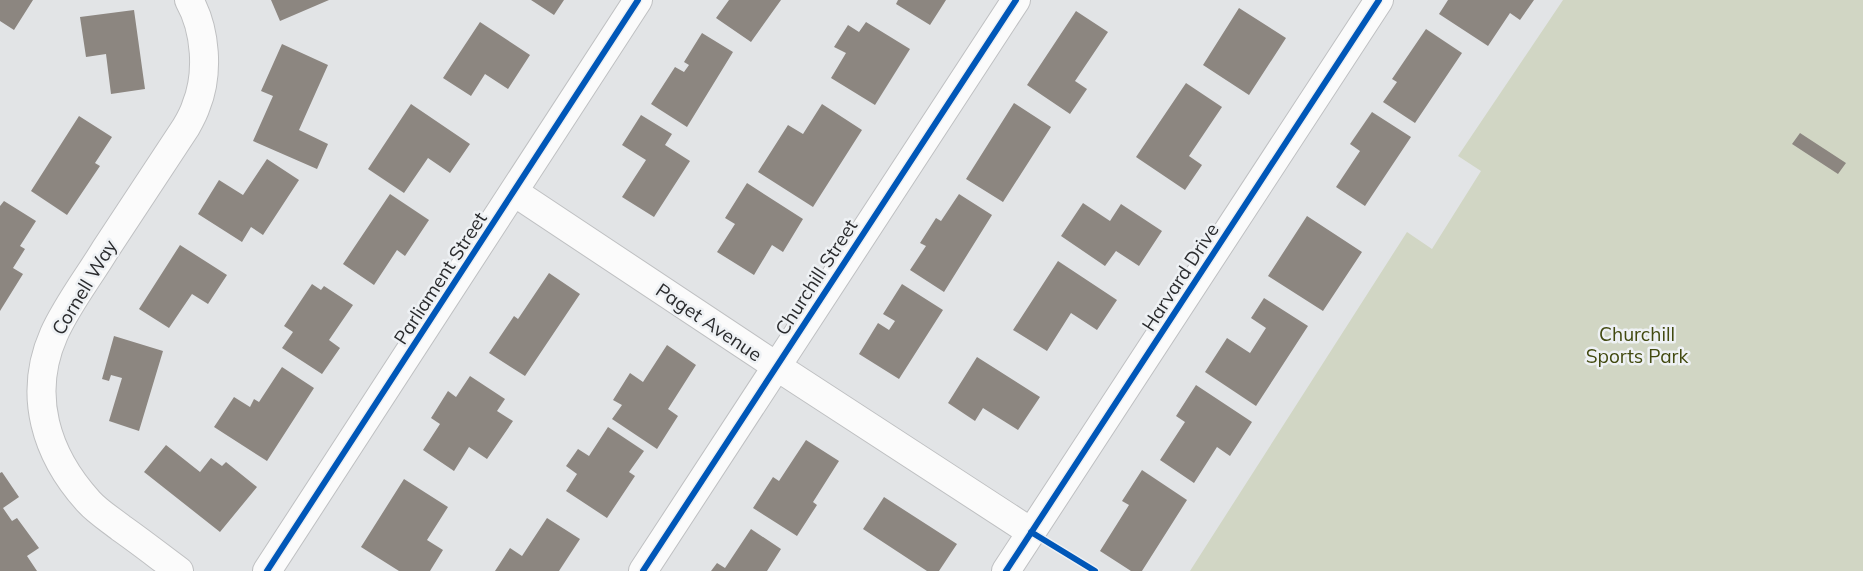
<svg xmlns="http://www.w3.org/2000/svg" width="1863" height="571" viewBox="0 0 1863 571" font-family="Mulish,sans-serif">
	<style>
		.green { fill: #d1d6c4 }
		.building { fill: #8c8680 }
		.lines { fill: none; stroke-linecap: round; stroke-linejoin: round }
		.street-casing { stroke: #bfc0c2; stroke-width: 30 }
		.street { stroke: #fbfbfb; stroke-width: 28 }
		.cycleway-casing { stroke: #eef1f4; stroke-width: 9 }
		.cycleway { stroke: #0057b8; stroke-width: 6 }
		.labels { text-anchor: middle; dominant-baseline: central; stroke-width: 5; stroke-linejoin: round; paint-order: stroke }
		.street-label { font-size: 19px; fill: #2a2b2d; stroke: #eef1f4 }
		.park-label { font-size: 19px; fill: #424a10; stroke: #eef1f4 }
	</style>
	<rect width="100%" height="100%" fill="#e2e4e6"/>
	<path class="green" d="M1563,0H1863V571H1190L1407,232L1432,249L1481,171L1458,156Z"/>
	<path class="building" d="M0,0H33L14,30L0,21Z
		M271,0H329L280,21Z
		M531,0H564L554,15Z
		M729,0H781L751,42L716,18Z
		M898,0H946L930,25L896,4Z
		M1448,0H1534L1520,20L1510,13L1488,46L1439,14Z
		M1239,8L1286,38L1249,95L1203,65Z
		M134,10L145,89L111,94L106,54L86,57L80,17Z
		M1076,11L1108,32L1075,81L1087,89L1070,114L1027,85Z
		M480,22L530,55L508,89L485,74L471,96L443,78Z
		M866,22L910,49L875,105L831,78L846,53L834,47L848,25L859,32Z
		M1426,29L1462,53L1415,123L1383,102L1397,82L1392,79Z
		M702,33L733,52L687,127L651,104L675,67L684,72L689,65L684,62Z
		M282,44L328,65L299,130L328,144L317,169L253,141L273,96L261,91Z
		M1186,83L1222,107L1189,156L1202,165L1185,190L1136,157Z
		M1014,103L1051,127L1003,202L966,179Z
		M411,104L470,144L450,173L428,158L404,193L368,169Z
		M822,104L862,130L813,207L758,172L788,125L803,134Z
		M1372,112L1411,137L1365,206L1336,187L1360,151L1350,144Z
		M641,115L672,134L665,145L690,161L654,217L622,197L646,160L622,145Z
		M79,116L112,137L95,163L100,166L67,215L31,191Z
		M1800,133L1846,163L1838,174L1792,144Z
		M267,159L299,180L263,235L251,227L242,242L198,214L219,180L243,195Z
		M747,183L803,219L783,252L772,245L754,275L717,252L735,224L725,218Z
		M390,194L429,220L405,256L397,250L374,285L343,264Z
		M959,194L992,215L944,292L910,270L926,246L920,243L936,218L941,221Z
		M4,201L36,221L20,246L25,249L13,268L23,274L0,311V206Z
		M1083,203L1110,221L1121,204L1162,231L1139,266L1116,251L1105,266L1061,236Z
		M1307,216L1362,252L1323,311L1268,276Z
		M180,245L227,275L208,304L192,294L169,328L139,309Z
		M1058,261L1117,300L1097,330L1071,313L1047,351L1013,330Z
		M549,273L580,294L525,376L489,353L514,316L518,319Z
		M312,284L321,290L324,286L353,305L329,340L340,348L322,374L282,348L293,332L284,326Z
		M902,284L943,310L899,379L859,354L878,323L889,330L895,321L883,314Z
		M1264,298L1308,326L1256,406L1205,372L1227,338L1250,353L1266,328L1251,318Z
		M114,336L163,351L139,431L109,421L122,378L111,375L109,381L102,379Z
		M667,345L696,365L668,409L678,416L657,449L612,419L622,405L613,400L630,373L643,382Z
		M977,357L1040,397L1018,430L983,408L975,421L948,403Z
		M282,367L314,388L267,461L214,427L234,397L250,407L254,399L259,402Z
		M470,376L505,399L497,411L513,421L487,459L469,447L454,471L423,450L440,424L431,418L448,391L456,397Z
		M1196,385L1252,422L1230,456L1217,447L1194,483L1160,460L1185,422L1176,416Z
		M608,427L644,451L629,472L635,476L607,518L566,491L577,474L566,466L578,449L589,456Z
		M806,440L839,461L813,502L817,505L797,536L753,508L773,477L779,481Z
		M166,445L200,472L211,458L222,466L226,462L257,487L220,532L144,472Z
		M1142,470L1187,500L1142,571H1131L1100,551L1129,505L1122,501Z
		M2,472L19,497L3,508L12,521L17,518L39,548L27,556L37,571H0V473Z
		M404,479L448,507L427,540L443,550L430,571H399L361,547Z
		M884,497L957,544L939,571H927L863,529Z
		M547,518L580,539L559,571H495L510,548L522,556Z
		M751,529L781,549L767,571H711L717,563L725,568Z"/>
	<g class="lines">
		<defs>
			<path id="street" d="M514,192L776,366L1031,532
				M179,571C160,557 141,542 121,528C111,520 98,512 89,502C46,455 27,395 54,334C67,305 88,278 105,250C132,209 159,168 186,127C190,120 194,113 196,106C209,74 206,30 189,0
				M267,571L638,0
				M643,571L1016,0
				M1006,571L1379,0"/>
		</defs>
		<use href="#street" class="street-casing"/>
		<use href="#street" class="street"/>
		<defs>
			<path id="cycleway" d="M1031,532L1095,571
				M267,571L638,0
				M643,571L1016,0
				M1006,571L1379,0"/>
		</defs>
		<use href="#cycleway" class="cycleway-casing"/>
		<use href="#cycleway" class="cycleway"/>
	</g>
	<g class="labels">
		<g class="street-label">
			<text transform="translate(816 277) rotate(-57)">Churchill Street</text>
			<text transform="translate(1180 277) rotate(-57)">Harvard Drive</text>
			<text transform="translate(440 278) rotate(-57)">Parliament Street</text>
			<text transform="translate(84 287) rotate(-59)">Cornell Way</text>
			<text transform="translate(709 322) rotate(34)">Paget Avenue</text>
		</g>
		<g class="park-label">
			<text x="1637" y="334">Churchill<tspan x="1637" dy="22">Sports Park</tspan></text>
		</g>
	</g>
</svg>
